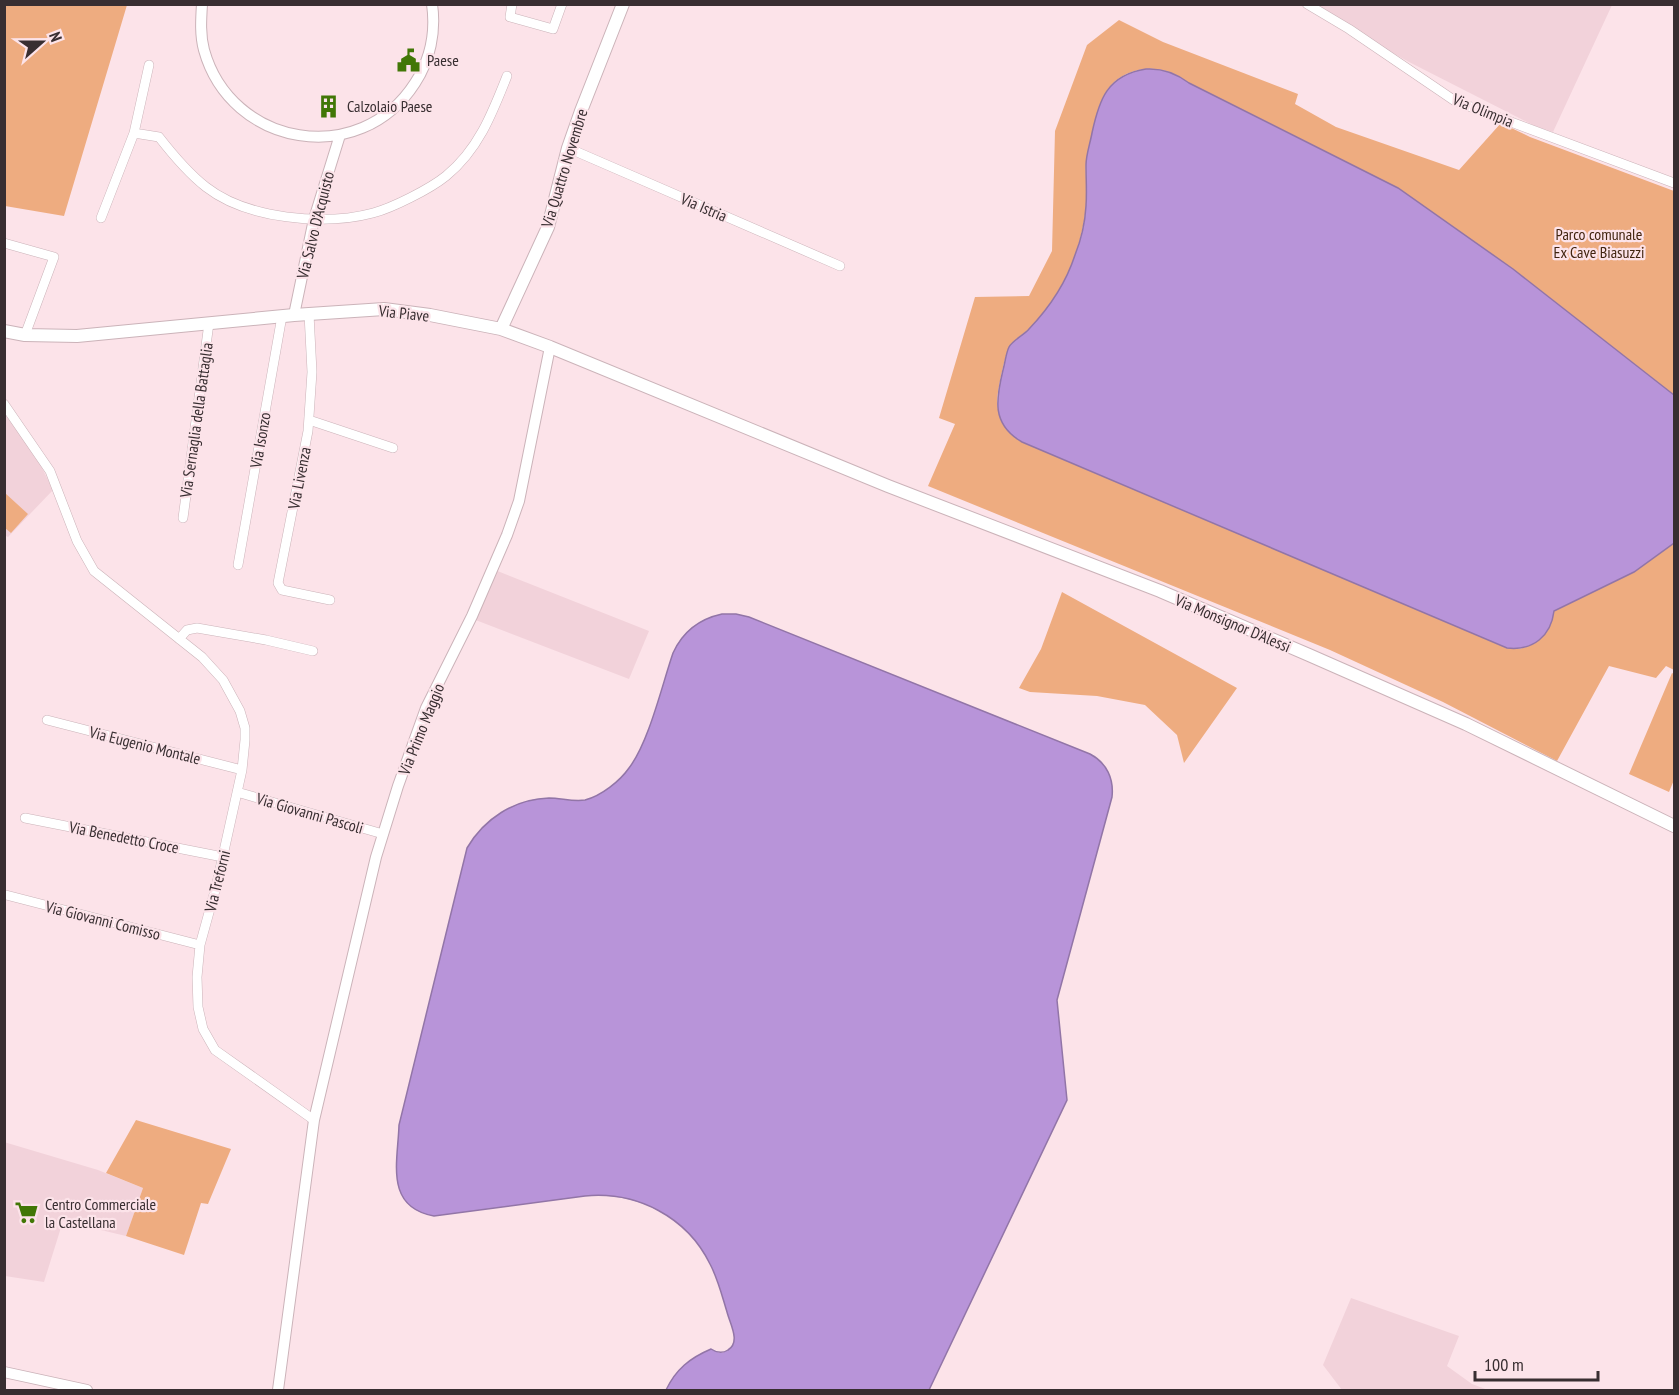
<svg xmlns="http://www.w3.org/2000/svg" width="1679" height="1395" viewBox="0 0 1679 1395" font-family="'PT Sans Narrow',sans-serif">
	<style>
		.built { fill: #f2d2da }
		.green { fill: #eeac80 }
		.water { fill: #b894d9; stroke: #9275a7; stroke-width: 1.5 }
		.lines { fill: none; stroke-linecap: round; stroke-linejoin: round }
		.minor-casing { stroke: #cbb3b9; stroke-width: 10 }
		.tertiary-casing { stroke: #cbb3b9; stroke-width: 12 }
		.secondary-casing { stroke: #cbb3b9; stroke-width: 14 }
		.minor { stroke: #fff; stroke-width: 9 }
		.tertiary { stroke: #fff; stroke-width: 10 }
		.secondary { stroke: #fff; stroke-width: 12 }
		.labels { text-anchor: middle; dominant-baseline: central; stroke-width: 4.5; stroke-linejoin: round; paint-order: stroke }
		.poi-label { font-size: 16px; fill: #382e31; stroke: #fce3e9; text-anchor: start }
		.street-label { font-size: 16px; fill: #382e31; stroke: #fce3e9 }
		.park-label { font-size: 16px; fill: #41240f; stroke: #fce3e9 }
	</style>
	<rect width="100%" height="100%" fill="#fce3e9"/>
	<path class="built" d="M1317,5H1612L1553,132L1535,126L1409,62L1359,34Z
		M4,413L36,456L53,490L8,537L4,535Z
		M495,570L649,631L629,679L473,619Z
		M4,1142L98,1170L143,1188L126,1236L63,1221L44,1282L5,1276Z
		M1351,1298L1459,1336L1447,1366L1472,1384L1488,1390H1342L1323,1365Z"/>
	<path class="green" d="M4,5H127L64,216L5,206Z
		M1119,20L1163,42L1298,94L1295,104L1336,127L1459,170L1501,123L1530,137L1674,191V395L1513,269L1398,188L1189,83C1174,72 1158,66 1138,70C1105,78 1099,103 1093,131C1091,142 1087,152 1086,163C1085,177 1088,193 1086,208C1084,224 1080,241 1075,257C1065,283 1050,306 1032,326C1025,333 1013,340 1009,348C1004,358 1000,381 998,392C994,413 1004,431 1022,442L1519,649C1542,644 1548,632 1554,611L1634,572L1674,543V670L1666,666L1656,678L1609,666L1557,761L1443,702L1330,650L928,486L955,424L939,418L975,297L1029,296L1052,251L1055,131L1087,45Z
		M5,493L28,514L11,533L5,528Z
		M1062,592L1237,688L1184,763L1177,735L1145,705L1097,696L1030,692L1019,688L1041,649Z
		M1672,673L1674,674V780L1669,792L1629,774Z
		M136,1120L231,1149L208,1204L201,1203L184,1255L126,1236L143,1188L106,1173Z"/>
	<path class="water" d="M1146,69C1163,68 1176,73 1189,83L1398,188L1513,269L1674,395V543L1634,572L1554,611C1551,636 1533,651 1507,648L1022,442C991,424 996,399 1003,370C1005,363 1006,353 1009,347C1013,340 1024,335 1029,329C1049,308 1066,283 1075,255C1081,240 1085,223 1086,206C1087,192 1086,179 1086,165C1086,155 1090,144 1092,133C1099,100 1107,75 1146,69Z
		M722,614H736L749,617L1090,754C1107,763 1114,779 1112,797L1057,1000L1067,1100L929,1390H666C676,1369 690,1358 711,1349C717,1353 722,1354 728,1350C741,1342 730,1324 727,1312C722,1296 718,1279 710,1264C687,1217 637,1191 585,1196L434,1216C384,1207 398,1161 399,1125L467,848C484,819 514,799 549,798C561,798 573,802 585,800C601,796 620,781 629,768C649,742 662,685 673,653C683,631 699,619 722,614Z"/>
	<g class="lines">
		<defs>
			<path id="minor" d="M512,4L510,17L553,29L562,4
				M1307,4L1349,29L1455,101L1674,183
				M149,65L134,133L159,137C173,155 188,173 206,187C247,219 324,226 373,213C392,208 430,189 446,176C478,150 492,114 507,76
				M568,148L840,266
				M101,218L134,133
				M4,243L54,257L25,335
				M309,314L312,372L308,431L278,583L282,590L330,600
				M4,404L50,471L77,541L94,571L202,657L223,680L240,711L245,728V740L242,770L216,887L200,945L197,977L198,1007L203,1029L215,1050L314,1120
				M309,420L393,448
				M183,518L209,323
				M238,565L282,316
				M179,639L187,630L197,628L266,640L313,651
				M47,720L242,770
				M237,792L383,834
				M25,818L223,857
				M6,895L200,945"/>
			<path id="tertiary" d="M202,4C201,20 200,35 204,50C231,147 360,169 415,83C430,60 436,32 432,4
				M294,315L314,219L340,135
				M4,1372L87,1390
				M278,1390L314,1120L376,857L398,786L426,708L472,616L507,535L519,501L550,347"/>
			<path id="secondary" d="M501,329L548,227L568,148L581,111L623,4
				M4,331L25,335L77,336L294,315L384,309L430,315L501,329L550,347L888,486L1160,591L1309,655L1466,724L1674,826"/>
		</defs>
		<use href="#minor" class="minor-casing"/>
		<use href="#tertiary" class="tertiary-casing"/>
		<use href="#secondary" class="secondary-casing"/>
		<use href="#minor" class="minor"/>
		<use href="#tertiary" class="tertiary"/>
		<use href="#secondary" class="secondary"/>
	</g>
	<defs>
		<symbol id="civic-bare" viewBox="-9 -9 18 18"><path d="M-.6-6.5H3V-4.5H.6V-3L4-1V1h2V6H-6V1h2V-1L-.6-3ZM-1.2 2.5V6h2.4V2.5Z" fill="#417706" stroke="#fce3e9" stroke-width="2.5" paint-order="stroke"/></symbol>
		<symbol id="building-bare" viewBox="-9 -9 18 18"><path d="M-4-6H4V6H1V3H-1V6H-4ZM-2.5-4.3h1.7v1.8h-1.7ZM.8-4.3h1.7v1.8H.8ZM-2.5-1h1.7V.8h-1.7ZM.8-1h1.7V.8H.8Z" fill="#417706" stroke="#fce3e9" stroke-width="2.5" paint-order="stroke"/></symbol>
		<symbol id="supermarket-bare" viewBox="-9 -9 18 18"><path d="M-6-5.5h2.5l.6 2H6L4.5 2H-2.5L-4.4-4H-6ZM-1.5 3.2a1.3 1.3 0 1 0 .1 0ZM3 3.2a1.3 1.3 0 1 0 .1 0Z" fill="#417706" stroke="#fce3e9" stroke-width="2.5" paint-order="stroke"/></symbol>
	</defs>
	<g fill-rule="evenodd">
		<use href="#civic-bare" x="392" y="44" width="33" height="33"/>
		<use href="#building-bare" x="312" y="90" width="33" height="33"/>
		<use href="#supermarket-bare" x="10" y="1196" width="33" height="33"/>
	</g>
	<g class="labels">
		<g class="poi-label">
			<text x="427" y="60">Paese</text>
			<text x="347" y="106">Calzolaio Paese</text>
			<text x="45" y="1204">Centro Commerciale<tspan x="45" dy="18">la Castellana</tspan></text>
		</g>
		<g class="street-label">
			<text transform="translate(1483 110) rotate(22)">Via Olimpia</text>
			<text transform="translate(564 168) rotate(-73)">Via Quattro Novembre</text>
			<text transform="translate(704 207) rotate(23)">Via Istria</text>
			<text transform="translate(315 225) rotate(-76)">Via Salvo D'Acquisto</text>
			<text transform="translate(404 313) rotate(6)">Via Piave</text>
			<text transform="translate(196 420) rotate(-82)">Via Sernaglia della Battaglia</text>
			<text transform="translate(260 440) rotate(-80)">Via Isonzo</text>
			<text transform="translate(299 478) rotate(-79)">Via Livenza</text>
			<text transform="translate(1233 623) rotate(23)">Via Monsignor D'Alessi</text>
			<text transform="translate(421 729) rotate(-68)">Via Primo Maggio</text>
			<text transform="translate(145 745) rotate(14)">Via Eugenio Montale</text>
			<text transform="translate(310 813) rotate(16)">Via Giovanni Pascoli</text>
			<text transform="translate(124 837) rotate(11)">Via Benedetto Croce</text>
			<text transform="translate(217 881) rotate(-76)">Via Treforni</text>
			<text transform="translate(103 920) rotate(14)">Via Giovanni Comisso</text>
		</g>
		<g class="park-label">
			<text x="1599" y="234">Parco comunale<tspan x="1599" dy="18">Ex Cave Biasuzzi</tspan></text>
		</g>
	</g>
	<rect width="1679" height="1395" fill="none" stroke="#382e31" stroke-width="12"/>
	<g transform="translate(42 42) rotate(69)" stroke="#fce3e9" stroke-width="4.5" paint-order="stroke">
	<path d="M0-4.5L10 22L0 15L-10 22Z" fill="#382e31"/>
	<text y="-9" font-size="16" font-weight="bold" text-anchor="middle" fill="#382e31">N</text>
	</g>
	<path d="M1475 1371v9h123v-9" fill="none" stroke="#382e31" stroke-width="3"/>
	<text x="1484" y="1371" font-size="18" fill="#382e31" stroke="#fce3e9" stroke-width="4.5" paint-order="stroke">100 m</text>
</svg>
